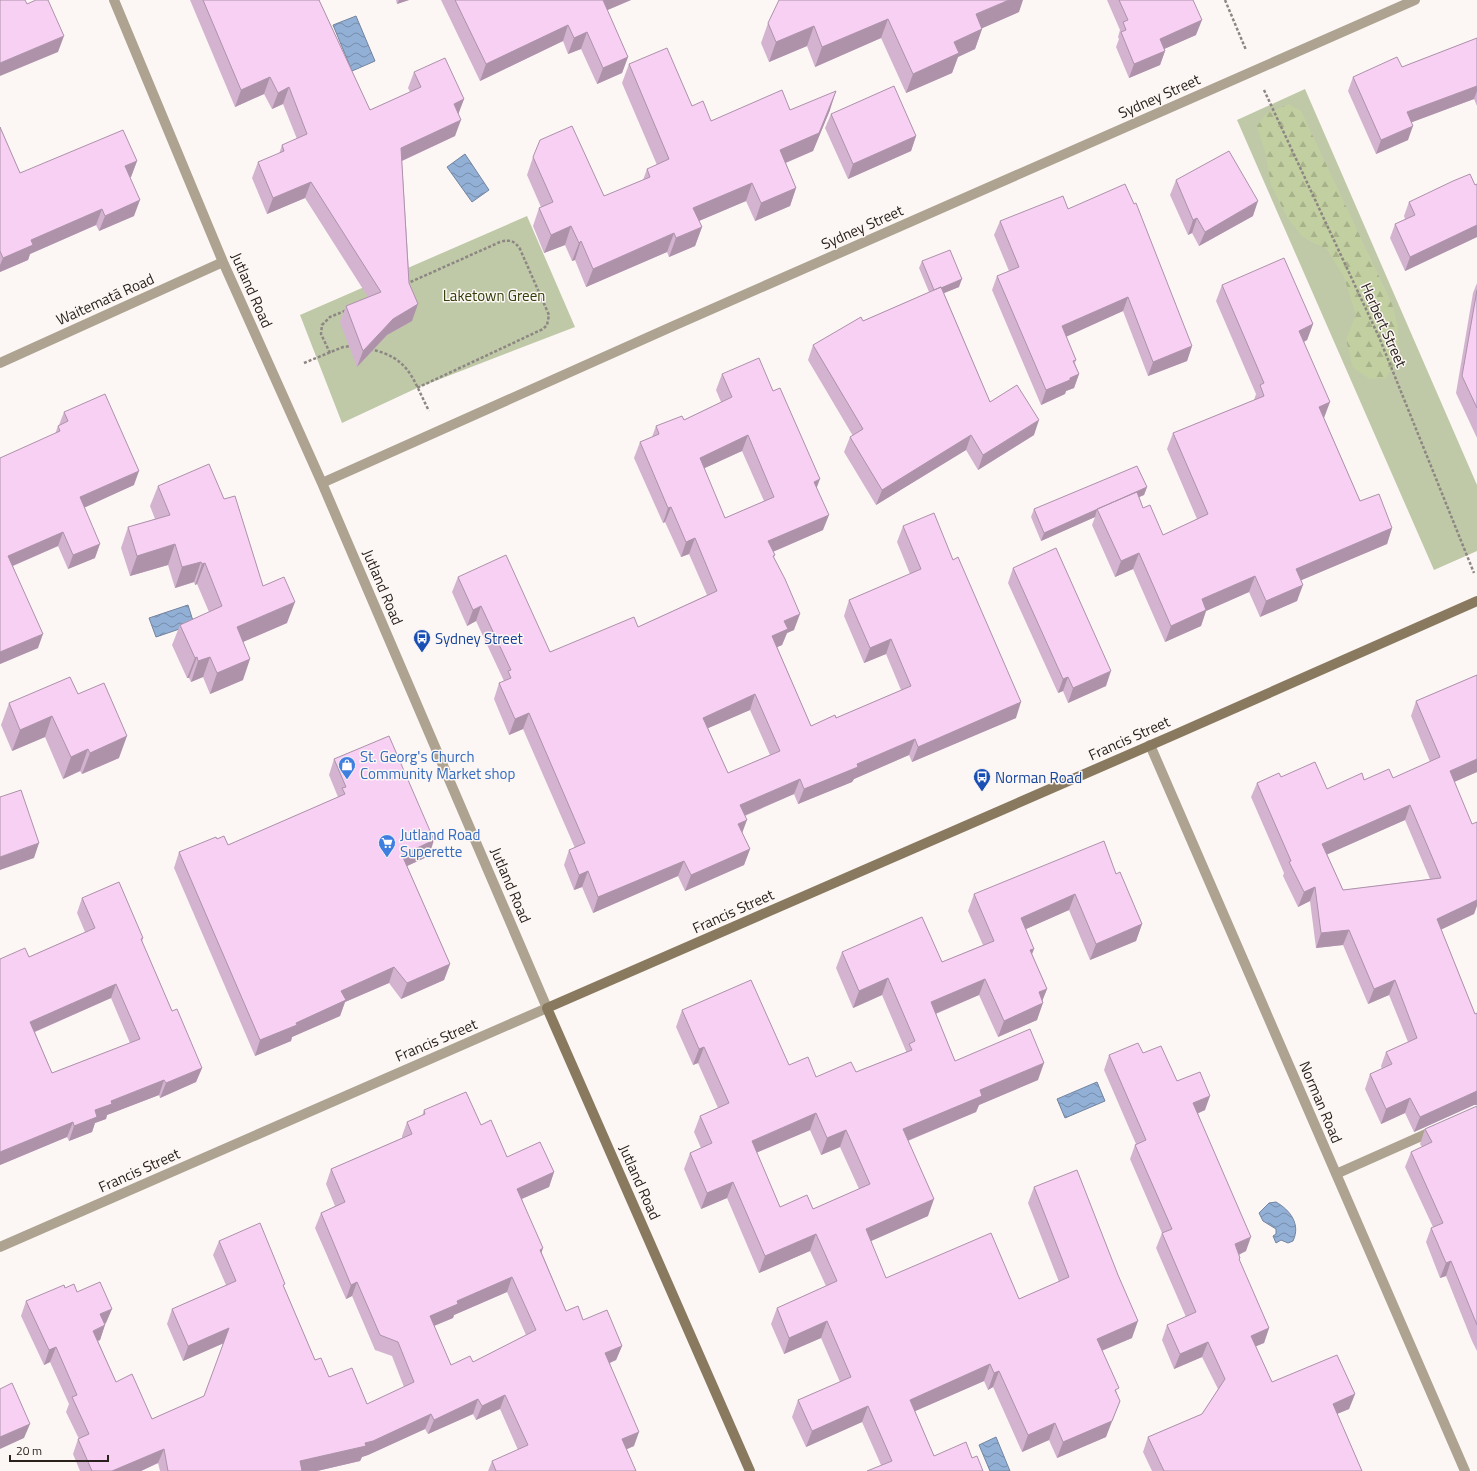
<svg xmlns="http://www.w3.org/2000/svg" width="1477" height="1471" viewBox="0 0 1477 1471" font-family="'Titillium Web',sans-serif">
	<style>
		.green { fill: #bfc9a8 }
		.forest { fill: url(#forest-firs) }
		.water { fill: url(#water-waves); stroke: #73849e }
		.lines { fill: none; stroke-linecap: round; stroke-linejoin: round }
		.path { stroke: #8d8682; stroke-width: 2.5; stroke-dasharray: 3 2; stroke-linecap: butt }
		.street { stroke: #ada390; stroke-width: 10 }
		.secondary { stroke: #897a5f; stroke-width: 10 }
		.wall { fill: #d4b3d1; fill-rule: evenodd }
		.shaded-wall { fill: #ad92aa }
		.building { fill: #f7d0f3; stroke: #ad92aa; fill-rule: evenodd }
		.labels { text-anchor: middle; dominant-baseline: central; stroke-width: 3; stroke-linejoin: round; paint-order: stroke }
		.street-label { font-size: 15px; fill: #2a211c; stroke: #fcf7f4 }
		.park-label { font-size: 15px; fill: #323d07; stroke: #fcf7f4 }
		.transit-label { font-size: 15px; fill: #164399; stroke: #fcf7f4; text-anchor: start }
		.shop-label { font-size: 15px; fill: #366cbe; stroke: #fcf7f4; text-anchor: start }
	</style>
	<defs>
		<pattern id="forest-firs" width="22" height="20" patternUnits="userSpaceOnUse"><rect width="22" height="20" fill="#c2cfa1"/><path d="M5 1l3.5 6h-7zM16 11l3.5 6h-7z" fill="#a7b18a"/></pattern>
		<pattern id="water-waves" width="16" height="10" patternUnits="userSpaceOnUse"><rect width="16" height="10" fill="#92afd5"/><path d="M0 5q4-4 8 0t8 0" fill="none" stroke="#778eac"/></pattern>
	</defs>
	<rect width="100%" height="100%" fill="#fcf7f4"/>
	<path class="green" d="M1305,89L1477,485V551L1434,570L1237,120Z
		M527,216L575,327L417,388L342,423L300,315Z"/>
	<path class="forest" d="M1289,104L1301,111L1392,304L1398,327L1399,357L1386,378L1370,379L1353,368L1346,339L1356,315L1344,277L1327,249L1308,240L1301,235L1287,217L1271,185L1266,155L1257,126L1266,114Z"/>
	<path class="water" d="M356,16L375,61L352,71L333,25Z
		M465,154L489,190L472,202L447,167Z
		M188,605L194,624L156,637L149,618Z
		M1097,1082L1105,1101L1065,1118L1057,1099Z
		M1276,1202C1290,1210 1301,1224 1293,1241L1288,1243L1281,1240L1276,1243L1273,1236L1276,1234V1229L1263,1221L1259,1213L1269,1203Z
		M996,1437L1010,1471H990L979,1445Z"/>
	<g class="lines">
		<path class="path" d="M1225,0L1246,50
			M1264,90L1379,337L1474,573
			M406,284L500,242C510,239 515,241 520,249L549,315L547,325L543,329L417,388
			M370,349C410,358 412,378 429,411
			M330,353L321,334L322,325L330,317L347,310
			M304,363L343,347L351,346"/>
		<path class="street" d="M0,363L223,262
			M322,483L671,327L1415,0
			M1150,745L1465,1471
			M1336,1174L1435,1130
			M0,1247L547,1008L322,483L223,262L114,0"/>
		<path class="secondary" d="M750,1471L547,1008L1174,735L1477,601"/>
	</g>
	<path class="wall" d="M190,0H319L370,110L410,92L408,88L414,72L464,99L458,113L455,136L402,161L412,321L387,335L357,367L340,322L346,306L368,297L305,198L267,214L252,178L258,162L279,154L282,145L297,139L283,104L272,109L264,94L235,107Z
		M396,0H409L397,4Z
		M441,0H631L607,10L628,57L622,73L597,84L581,49L568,54L563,41L480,81Z
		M1107,0H1193L1196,35L1164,49L1165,51L1160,65L1129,78L1116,47L1119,39L1118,37L1120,30Z
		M1019,12L982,28V29L975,49L958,57L952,73L906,93L881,38L815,67L807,46L769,62L761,43L768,23Z
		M1477,38V106L1474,99L1411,122L1408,140L1376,154L1348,91L1353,77L1402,67Z
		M629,64L692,106L711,121L790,110H830L813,151L786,163L796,188L790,206L755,221L746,201L699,221L702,227L695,246L669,257L667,252L586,287L575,260L572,261L565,245L544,253L533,226L539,208L541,207L527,175L533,157L604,196L643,180L647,169L657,165L622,83Z
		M831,114L916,136L911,151L848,179L825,128Z
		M0,127L20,173L137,161L131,177H130L134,216L99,231L96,225L30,254L28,260L0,272Z
		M1176,180L1253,216L1199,246L1192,233L1188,235L1170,195Z
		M1477,184V237L1405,271L1390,238L1395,224L1405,219L1404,216L1409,202Z
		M1068,209L1192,346L1187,361L1148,376L1123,311L1066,336L1076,360L1075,363L1079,374L1074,388L1066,391L1065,394L1041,405L992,290L997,276L1009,271L994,235L1000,221Z
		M922,261L959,287L944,293L990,402L1034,435L978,470L966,450L876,505L844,452L850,437L853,436L808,360L813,345L863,321L929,292L919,268Z
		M1477,283V438L1456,393L1473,293Z
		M1222,285L1313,324L1307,340L1304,342L1324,418L1360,501L1392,528L1387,544L1301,580L1297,601L1260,617L1249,592L1206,611L1201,626L1165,642L1133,569L1115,577L1092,525L1095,517L1041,541L1031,517L1034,509L1147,487L1144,495L1139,497L1143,508L1163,535L1197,519L1167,449L1173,433L1254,400L1256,394L1216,301Z
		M722,374L773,391L817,488L823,530L773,552L775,555L774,557L794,630L787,633L782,645L777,647L811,726L836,718L901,690L886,654L864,663L844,616L849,600L910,574L897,542L903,526L1016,718L912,762L909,755L854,779L852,782L798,804L794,794L745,816L742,832L750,849L744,865L685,891L678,876L593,913L582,887L574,890L564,865L569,850L575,848L523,729L509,735L494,699L499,683L504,681L476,621L467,626L452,592L458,577L550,652L638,627L707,595L689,554L681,557L665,522L663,523L634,458L640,442L652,437L656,426L684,420L721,402L716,390ZM742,451L764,501L725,518L704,468ZM750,710L770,755L728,773L708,728Z
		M64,412L134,485L84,507L95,558L68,569L58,546L13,566L38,648L0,664V458L55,434L58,426L59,425Z
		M158,486L224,499L263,586L287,623L243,642V680L210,694L203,677L191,682L189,678H187L172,645L180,625L209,612L197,584L195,585L194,582L175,588L168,565L130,576L121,548L128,527L155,519L150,506Z
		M1013,568L1106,686L1068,703L1063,691L1058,693L1008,583Z
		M1477,675V772L1454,782L1476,906L1474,914L1441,929L1475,1014L1477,1013V1105H1474L1414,1132L1405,1113L1381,1124L1365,1089L1370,1074L1382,1069L1381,1066L1386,1052L1408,1042L1389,995L1368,1004L1343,945L1316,948L1310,901L1298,907L1283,876L1284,873L1251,797L1257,783L1281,777L1327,789L1364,780L1393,778L1430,762L1411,716L1416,701ZM1405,820L1430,879L1343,890L1327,854Z
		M78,694L119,758L82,774L80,771L63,779L45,737L12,751L1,725L9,703Z
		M334,759L429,856L407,866L450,964L444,980L401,999L389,983L345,1002L340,1016L292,1037L291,1041L255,1056L174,868L179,852L217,839L228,845L338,797L329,775Z
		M1116,874L1142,924L1136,941L1090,960L1069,910L1026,929L1032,954L1047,989L1042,1001L1037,1020L998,1037L979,995L936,1014L955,1061L1038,1080L979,1105L976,1112L908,1141L928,1216L870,1241L886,1278L1019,1299L1059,1282L1028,1203L1034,1187L1132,1338L1102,1351L1117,1393L1106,1437L1057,1458L1049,1440L1022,1452L993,1387L988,1390L984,1381L915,1411L934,1456L972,1458L983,1471L881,1465L862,1422L806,1447L792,1417L798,1400L840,1382L821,1338L784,1354L771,1324L777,1308L826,1286L810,1251L759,1273L727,1198L701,1209L684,1169L690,1153L701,1148L694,1132L700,1116L718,1108L698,1063L693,1065L676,1027L682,1010L789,1065L816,1077L856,1072L906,1052V1051L882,995L853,1008L836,968L842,952L942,962L983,945L968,911L974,894ZM810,1130L821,1155L840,1147L859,1189L813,1209L780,1207L756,1153Z
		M82,898L143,938L142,942L172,1011L202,1068L196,1082L160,1098L159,1095L107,1115L106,1119L95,1123L92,1132L69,1141L67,1137L0,1165L29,957L85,932L77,913ZM111,998L130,1043L52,1073L35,1032Z
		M1143,1053L1177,1081L1205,1110L1198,1113L1246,1251L1239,1255L1240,1258L1239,1261L1269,1328L1264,1343L1255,1346L1272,1382L1355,1394L1349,1409L1337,1414L1362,1471H1152L1143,1452L1148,1437L1202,1414L1218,1389L1202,1357L1174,1369L1162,1340L1167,1325L1186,1317L1156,1248L1162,1233L1130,1159L1135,1145L1136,1144L1104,1070L1109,1055Z
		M1477,1106V1351L1472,1341L1446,1276L1440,1278L1426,1242L1431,1228L1433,1227L1405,1167L1411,1152L1422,1147L1420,1144L1425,1129Z
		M424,1110L481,1125L507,1157L554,1172L549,1187L522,1199L542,1253L566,1311L583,1320L622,1346L616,1360L610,1363L634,1446L626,1449L636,1471H488L492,1461L518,1450L500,1409L476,1420L473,1414L428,1434L425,1429L368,1455L362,1457L360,1461L317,1471H160L158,1463L141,1471H80L73,1454L78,1439H79L66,1412L69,1404L50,1362L44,1365L21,1316L26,1301L65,1288L77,1292L106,1323L105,1324L100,1340L98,1341L116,1382L152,1419L204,1396L224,1343L183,1361L167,1324L172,1309L226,1285L213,1255L219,1241L284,1287L315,1360L329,1377L367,1404L404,1387L392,1356L375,1350L352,1296L346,1299L315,1228L321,1213L335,1206L326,1184L331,1169L402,1138V1136L407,1122L422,1116ZM507,1292L526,1335L473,1362L451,1365L434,1326L453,1318L454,1315Z"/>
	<path class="shaded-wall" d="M399,0H409L397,4Z
		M602,0H631L596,15Z
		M1009,0H1023L1019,12L969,34L976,14Z
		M888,19L881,38L815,67L822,47Z
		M1202,20L1196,35L1155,53L1160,39Z
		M568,25L563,41L480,81L486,64Z
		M814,26L807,46L769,62L776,42Z
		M982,29L975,49L958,57L952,73L906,93L913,74L954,42Z
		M587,32L581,49L568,54L574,38Z
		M64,36L58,52L0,76V63Z
		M1165,51L1160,65L1129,78L1134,64Z
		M628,57L622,73L597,84L603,68Z
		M270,77L264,94L235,107L241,90Z
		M1477,86V91L1474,99L1402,126L1407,112Z
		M289,87L283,104L272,109L278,93Z
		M836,91L830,110L813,151L773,168L780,150Z
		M464,99L458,115L454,104Z
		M461,120L455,136L395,164L401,148Z
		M1413,126L1408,140L1376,154L1381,140Z
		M916,136L911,151L848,179L853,164Z
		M137,161L131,177L119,182L125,166Z
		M311,182L305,198L267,214L273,198Z
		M752,183L746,201L687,226L693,208Z
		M796,188L790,206L755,221L761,203Z
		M140,200L134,216L99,231L105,216Z
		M1258,201L1253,216L1199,246L1205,232Z
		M102,209L96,225L30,254L28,260L0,272V265L3,258L31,240Z
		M1197,218L1192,233L1188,235L1193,220Z
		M1477,225V237L1405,271L1410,257Z
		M571,226L565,245L544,253L551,235Z
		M702,227L695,246L669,257L676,238Z
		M674,233L667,252L586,287L593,269Z
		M581,241L575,260L572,261L579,243Z
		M962,279L959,287L932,298L934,291Z
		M1128,297L1123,311L1057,341L1062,326Z
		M418,304L412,321L387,335L357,367L363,351L393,319Z
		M1313,324L1307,340L1293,347L1299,331Z
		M1192,346L1187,361L1148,376L1153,362Z
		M1079,374L1074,388L1066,391L1065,394L1041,405L1046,390L1070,378Z
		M1330,402L1324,418L1313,423L1319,407Z
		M1039,420L1034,435L978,470L983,455Z
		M748,435L742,451L694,473L700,458Z
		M971,435L966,450L876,505L882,490Z
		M139,471L134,485L75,512L80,497Z
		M820,479L814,495V482Z
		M1147,487L1144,495L1100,514L1098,509Z
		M671,507L665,522L663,523L668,508Z
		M1097,509L1095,517L1041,541L1044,533Z
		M829,515L823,530L763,556L768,541Z
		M1392,528L1387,544L1290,585L1296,569Z
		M63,532L58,546L3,570L8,556Z
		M695,538L689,554L681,557L686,542Z
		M100,544L95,558L68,569L73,555Z
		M175,544L168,565L130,576L137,556Z
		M1139,553L1133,569L1115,577L1121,561Z
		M201,562L194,582L175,588L182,567Z
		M205,563L197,584L195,585L202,564Z
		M1255,576L1249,592L1206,611L1201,626L1165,642L1171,626L1202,599Z
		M1303,585L1297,601L1260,617L1266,601Z
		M295,602L287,623L229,648L237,627Z
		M481,606L476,621L467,626L473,610Z
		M800,614L794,630L787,633L782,645L766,652L772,636L784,621Z
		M43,634L38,648L0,664V652Z
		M891,639L886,654L864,663L870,648Z
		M197,657L189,678H187L195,658Z
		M210,657L203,677L191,682L198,661Z
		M250,659L243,680L210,694L217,673Z
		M1111,671L1106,686L1068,703L1073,688Z
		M1068,677L1063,691L1058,693L1063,679Z
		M755,694L750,710L697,733L703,718Z
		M1021,702L1016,718L912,762L918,747Z
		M529,713L523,729L509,735L515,719Z
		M52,716L45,737L12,751L20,730Z
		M127,736L119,758L82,774L90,753Z
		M915,739L909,755L854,779L852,782L798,804L804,789L857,764Z
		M88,749L80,771L63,779L71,757Z
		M1477,759V772L1445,786L1450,771Z
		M800,779L794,794L734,820L740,805Z
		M1410,805L1405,820L1317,859L1322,844Z
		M747,820L741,836L738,824Z
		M434,840L429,856L396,871L402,855Z
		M39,843L34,858L0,870V857Z
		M750,849L744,865L685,891L691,875Z
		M684,861L678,876L593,913L598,897Z
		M588,871L582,887L574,890L579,875Z
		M1315,887L1310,901L1298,907L1304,892Z
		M1075,894L1069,910L1015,934L1021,918Z
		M1477,894V906L1474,914L1432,934L1437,919Z
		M1142,924L1136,941L1090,960L1096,944Z
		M1349,930L1343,945L1316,948L1321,933Z
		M1034,949L1028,965L1030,950Z
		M450,964L444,980L401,999L407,983Z
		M394,967L389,983L345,1002L340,1016L292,1037L291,1041L255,1056L260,1040L296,1023L341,991Z
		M888,978L882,995L853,1008L859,991Z
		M985,979L979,995L925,1018L931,1002Z
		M1395,980L1389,995L1368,1004L1374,989Z
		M116,984L111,998L25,1036L30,1022Z
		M1047,989L1041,1004L1043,1003L1037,1020L998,1037L1004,1021L1039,992Z
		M704,1047L698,1063L693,1065L699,1049Z
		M1044,1063L1038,1080L979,1105L976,1112L897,1145L903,1129L980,1090Z
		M202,1068L196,1082L160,1098L166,1083Z
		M164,1080L159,1095L107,1115L106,1119L95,1123L92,1132L69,1141L74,1126L95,1110L111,1101Z
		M1477,1091V1105H1474L1414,1132L1420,1117Z
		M1210,1096L1205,1110L1188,1118L1193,1103Z
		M1410,1098L1405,1113L1381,1124L1386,1109Z
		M816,1113L810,1130L746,1157L752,1141Z
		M73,1122L67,1137L0,1165V1152Z
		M846,1130L840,1147L821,1155L827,1138Z
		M554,1172L549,1187L512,1203L517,1189Z
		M733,1182L727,1198L701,1209L707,1193Z
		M934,1199L928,1216L860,1246L866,1229Z
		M816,1234L810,1251L759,1273L765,1256Z
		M1251,1237L1246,1251L1229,1259L1235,1244Z
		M543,1248L538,1263L540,1250Z
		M1451,1261L1446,1276L1440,1278L1446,1263Z
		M512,1277L507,1292L454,1315L453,1318L424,1330L430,1316L457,1301Z
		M357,1282L352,1296L346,1299L351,1285Z
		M112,1309L106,1323L95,1329L100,1314Z
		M827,1321L821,1338L784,1354L789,1338Z
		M1138,1321L1132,1338L1091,1355L1097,1339Z
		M105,1325L100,1340L88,1345L93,1331Z
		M229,1328L224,1343L183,1361L188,1346Z
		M1269,1328L1264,1343L1245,1351L1251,1336Z
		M1208,1342L1202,1357L1174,1369L1180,1354Z
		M622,1346L616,1360L600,1367L605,1353Z
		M56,1347L50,1362L44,1365L49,1350Z
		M990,1364L984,1381L904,1416L910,1400Z
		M999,1371L993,1387L988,1390L994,1373Z
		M1355,1394L1349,1409L1327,1418L1333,1404Z
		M505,1395L500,1409L476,1420L482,1406Z
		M478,1399L473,1414L428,1434L434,1420Z
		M1120,1401L1106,1437L1057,1458L1063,1442Z
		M868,1406L862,1422L806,1447L812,1431Z
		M431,1414L425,1429L368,1455L362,1457L360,1461L317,1471H297L300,1461L365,1443Z
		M1055,1423L1049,1440L1022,1452L1028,1435Z
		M30,1424L24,1438L0,1449V1437Z
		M639,1432L634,1446L616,1454L622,1439Z
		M164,1449L158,1463L141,1471H112Z"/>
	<path class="building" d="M0,0H25L27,4L36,0H48L64,36L0,63Z
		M203,0H319L370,110L421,87L414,72L445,58L464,99L454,104L461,120L401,148L409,283L418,304L393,319L363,351L346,306L381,292L311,182L273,198L258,162L284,151L282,145L307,134L289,87L278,93L270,77L241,90Z
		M455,0H603L628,57L603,68L587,32L574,38L568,25L486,64Z
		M779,0H1009L976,14L982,29L954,42L959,53L913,74L888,19L822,47L814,26L776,42L768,23Z
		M1119,0H1193L1202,20L1160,39L1165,51L1134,64L1121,32L1126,30L1123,22L1128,20Z
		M1477,38V86L1407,112L1413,126L1381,140L1353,77L1397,57L1402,67Z
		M667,48L692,106L703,101L711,121L782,90L790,110L836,91L819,133L780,150L796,188L761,203L752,183L693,208L702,227L676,238L674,233L593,269L581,241L579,243L571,226L551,235L539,208L553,202L533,157L540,140L572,126L604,196L650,177L647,169L669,159L629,64Z
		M894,86L916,136L853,164L831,114Z
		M0,127L20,173L123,130L137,161L125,166L140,200L105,216L102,209L31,240L33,245L3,258L0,251Z
		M1229,151L1258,201L1205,232L1197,218L1193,220L1176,180Z
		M1470,174L1475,185L1477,184V225L1410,257L1395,224L1415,215L1409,202L1453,181Z
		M1125,184L1134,204L1136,203L1192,346L1153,362L1128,297L1062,326L1076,360L1073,361L1079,374L1070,378V380L1046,390L997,276L1019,267L1000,221L1063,196L1068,209Z
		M950,250L962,279L941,288V287L934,290L922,261Z
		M1284,258L1313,324L1299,331L1330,402L1319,407L1360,501L1379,494L1392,528L1296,569L1303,585L1266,601L1255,576L1202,599L1206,610L1171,626L1139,553L1121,561L1097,509L1137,492L1143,508L1150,505L1163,535L1208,514L1173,433L1264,396L1260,385L1264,383L1222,285Z
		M941,287L990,402L1017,385L1039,420L983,455L971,435L882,490L850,437L863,429L813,345L861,317L863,321Z
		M1477,290V408L1462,376Z
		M759,358L773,391L780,388L820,479L814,482L829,515L768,541L775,555L773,556L785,579L800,614L784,621L788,629L772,636L811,726L835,715L836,718L911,686L891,639L870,648L849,600L921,569L903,526L934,513L953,560L958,557L1021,702L918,747L915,739L857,764L858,767L804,789L800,779L740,805L747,820L738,824L750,849L691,875L684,861L598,897L588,871L579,875L569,850L585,843L529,713L515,719L499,683L511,678L508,671L511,670L481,606L473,610L458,577L506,555L550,652L634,617L638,627L717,591L695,538L686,542L671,507L668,508L640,442L659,434L656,426L682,416L684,420L732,397L722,374ZM748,435L774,497L725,518L700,458ZM755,694L780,751L728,773L703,718Z
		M105,394L139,471L80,497L100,544L73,555L63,532L8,556L43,634L0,652V458L60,431L58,426L68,421L64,412Z
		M209,464L224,499L235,496L263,586L284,577L295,602L237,627L250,659L217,673L210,657L198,661L197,657L195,658L180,625L222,606L205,563L202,564L201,562L182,567L175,544L137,556L128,527L170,515L158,486Z
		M1137,466L1147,487L1044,533L1034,509Z
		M1056,548L1111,671L1073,688L1068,677L1063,679L1013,568Z
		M1477,675V759L1450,771L1472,824L1477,822V900L1437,919L1475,1014L1477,1013V1091L1420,1117L1410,1098L1386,1109L1370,1074L1392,1064L1386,1052L1417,1038L1395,980L1374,989L1349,930L1321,933L1315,887L1304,892L1289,862L1291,861L1257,783L1279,773L1281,777L1315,762L1327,789L1362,773L1364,780L1389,769L1393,778L1440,757L1416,701ZM1410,805L1441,878L1343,890L1322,844Z
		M70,677L78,694L104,683L127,736L90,753L88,749L71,757L52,716L20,730L9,703Z
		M389,736L434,840L402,855L450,964L407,983L394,967L341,991L346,1000L296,1023L297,1025L260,1040L179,852L216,837L217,839L224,836L228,845L345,794L342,788L346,787L334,759Z
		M21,790L39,843L0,857V797Z
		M1104,841L1116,874L1120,872L1142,924L1096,944L1075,894L1021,918L1034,949L1030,950L1047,989L1039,992L1043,1003L1004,1021L985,979L931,1002L955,1061L1030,1029L1044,1063L980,1090L982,1096L903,1129L934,1199L866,1229L886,1278L991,1233L1019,1299L1069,1277L1034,1187L1077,1170L1118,1275L1138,1321L1097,1339L1119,1388L1115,1390L1120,1401L1112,1421L1063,1442L1055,1423L1028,1435L999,1371L994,1373L990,1364L910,1400L934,1456L966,1442L972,1458L977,1456L983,1471H867L892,1461L868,1406L812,1431L798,1400L851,1377L827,1321L789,1338L777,1308L837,1281L816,1234L765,1256L733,1182L707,1193L690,1153L712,1143L700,1116L729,1103L704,1047L699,1049L682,1010L751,980L789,1065L808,1057L816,1077L851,1062L856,1072L912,1050L909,1044L915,1041L888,978L859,991L842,952L922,917L942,962L994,941L974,894ZM816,1113L827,1138L846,1130L870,1184L813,1209L807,1195L780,1207L752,1141Z
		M119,882L143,938L141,939L172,1011L177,1009L202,1068L166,1083L164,1080L111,1101L112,1104L95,1110L97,1117L74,1126L73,1122L0,1152V959L25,948L29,957L95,928L82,898ZM116,984L140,1039L52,1073L30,1022Z
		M1138,1043L1143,1053L1161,1046L1177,1081L1200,1072L1210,1096L1193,1103L1251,1237L1235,1244L1240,1258L1239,1259L1269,1328L1251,1336L1272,1382L1337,1355L1355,1394L1333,1404L1362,1471H1164L1148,1437L1202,1414L1225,1379L1208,1342L1180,1354L1167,1325L1196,1312L1162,1233L1172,1229L1135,1145L1146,1140L1109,1055Z
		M466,1092L481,1125L491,1120L507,1157L540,1142L554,1172L517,1189L543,1248L540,1250L566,1311L578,1306L583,1320L607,1310L622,1346L605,1353L639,1432L622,1439L636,1471H496L492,1461L528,1445L505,1395L482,1406L478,1399L434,1420L431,1414L373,1441L365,1443L366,1446L300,1461L302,1471H168L164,1449L112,1471H92L78,1439L89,1434L72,1397L77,1395L56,1347L49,1350L26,1301L64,1285L65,1288L74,1284L77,1292L100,1282L112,1309L100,1314L105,1325L93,1331L116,1382L132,1374L152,1419L204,1396L229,1328L188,1346L172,1309L236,1281L219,1241L260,1223L285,1284L283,1285L315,1360L321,1358L329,1377L352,1368L367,1404L414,1382L398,1342L380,1335L357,1282L351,1285L321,1213L345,1202L331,1169L412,1134L407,1122L425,1114L424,1110ZM512,1277L536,1330L473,1362L470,1356L451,1365L430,1316L458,1304L457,1301Z
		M1477,1106V1325L1451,1261L1446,1263L1431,1228L1443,1223L1411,1152L1432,1142L1425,1129Z
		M12,1383L30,1424L0,1437V1389Z"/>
	<defs>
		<symbol id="bus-pin" viewBox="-11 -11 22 30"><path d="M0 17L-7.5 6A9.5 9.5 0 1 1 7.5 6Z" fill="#1a4fb4" stroke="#fcf7f4"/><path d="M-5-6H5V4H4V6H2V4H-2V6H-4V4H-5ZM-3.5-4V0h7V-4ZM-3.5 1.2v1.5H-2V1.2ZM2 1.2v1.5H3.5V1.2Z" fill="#fff"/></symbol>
		<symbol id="shop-pin" viewBox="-11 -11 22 30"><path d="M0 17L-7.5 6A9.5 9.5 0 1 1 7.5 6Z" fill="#3f7fe0" stroke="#fcf7f4"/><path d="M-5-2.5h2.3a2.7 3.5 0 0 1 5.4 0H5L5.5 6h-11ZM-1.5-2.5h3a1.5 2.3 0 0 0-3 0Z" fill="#fff"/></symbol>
		<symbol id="supermarket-pin" viewBox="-11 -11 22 30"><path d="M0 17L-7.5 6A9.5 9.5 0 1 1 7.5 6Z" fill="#3f7fe0" stroke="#fcf7f4"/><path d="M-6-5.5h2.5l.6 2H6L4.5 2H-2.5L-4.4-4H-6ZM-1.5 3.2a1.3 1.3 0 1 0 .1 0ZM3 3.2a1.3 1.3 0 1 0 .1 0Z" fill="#fff"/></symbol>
	</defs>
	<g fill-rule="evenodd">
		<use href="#bus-pin" x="412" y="628" width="20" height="27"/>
		<use href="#shop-pin" x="337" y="755" width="20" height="27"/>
		<use href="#bus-pin" x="972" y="767" width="20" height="27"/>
		<use href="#supermarket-pin" x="377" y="833" width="20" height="27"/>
	</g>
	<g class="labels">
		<g class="street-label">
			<text transform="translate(1159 96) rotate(-24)">Sydney Street</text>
			<text transform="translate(862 227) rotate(-24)">Sydney Street</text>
			<text transform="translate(252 290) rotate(66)">Jutland Road</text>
			<text transform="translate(105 299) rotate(-24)">Waitematā Road</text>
			<text transform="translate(1384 325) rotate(66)">Herbert Street</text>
			<text transform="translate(383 587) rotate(67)">Jutland Road</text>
			<text transform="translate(1129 738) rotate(-24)">Francis Street</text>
			<text transform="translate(511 885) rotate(67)">Jutland Road</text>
			<text transform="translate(733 911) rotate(-24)">Francis Street</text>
			<text transform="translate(436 1040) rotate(-23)">Francis Street</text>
			<text transform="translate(1321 1102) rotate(67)">Norman Road</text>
			<text transform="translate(139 1170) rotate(-24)">Francis Street</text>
			<text transform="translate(640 1182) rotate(66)">Jutland Road</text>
		</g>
		<g class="park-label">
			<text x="494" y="295">Laketown Green</text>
		</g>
		<g class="transit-label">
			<text x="435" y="638">Sydney Street</text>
			<text x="995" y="777">Norman Road</text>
		</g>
		<g class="shop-label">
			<text x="360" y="756">St. Georg's Church<tspan x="360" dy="17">Community Market shop</tspan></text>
			<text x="400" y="834">Jutland Road<tspan x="400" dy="17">Superette</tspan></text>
		</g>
	</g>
	<path d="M10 1455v6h98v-6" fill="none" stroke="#2a211c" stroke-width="2"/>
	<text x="16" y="1455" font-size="12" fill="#2a211c" stroke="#fcf7f4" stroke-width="3" paint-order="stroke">20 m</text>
</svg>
